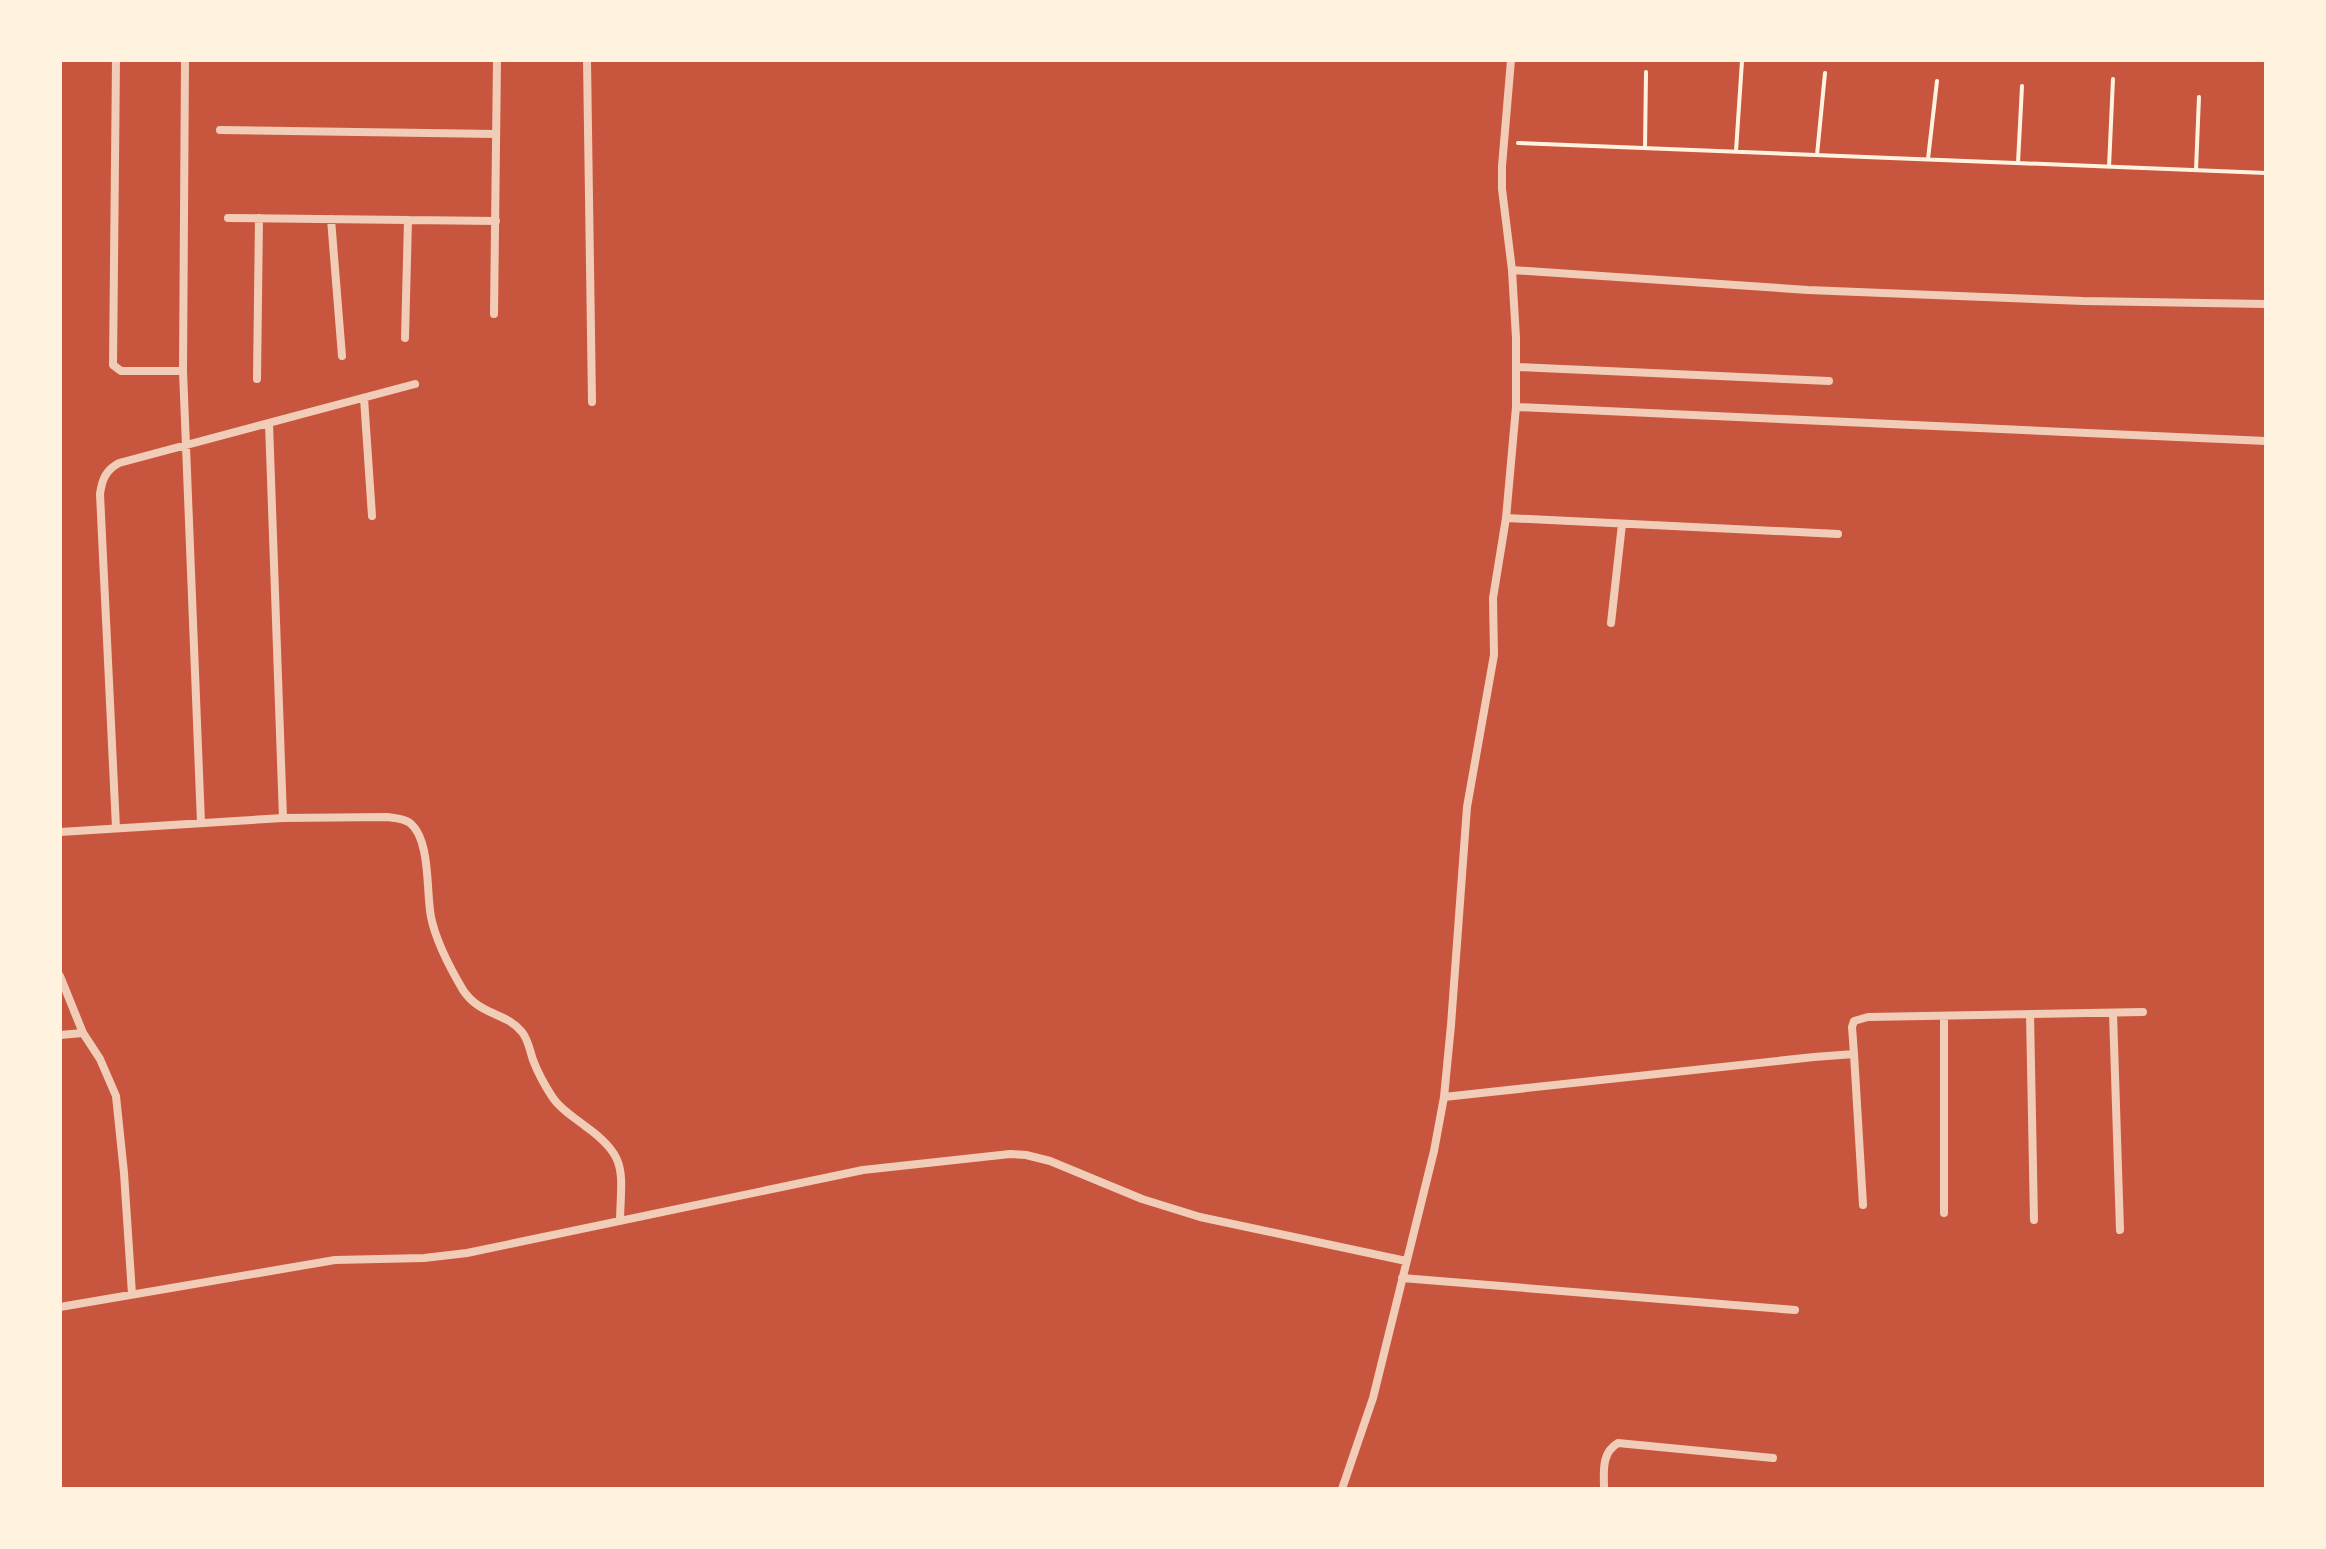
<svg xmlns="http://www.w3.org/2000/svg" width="2326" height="1549" viewBox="0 0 2326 1549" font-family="'Golos Text',sans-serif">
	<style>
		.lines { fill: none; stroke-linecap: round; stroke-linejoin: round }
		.path { stroke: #fff3e0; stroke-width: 4 }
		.minor { stroke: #f1ccb7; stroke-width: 8 }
	</style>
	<rect width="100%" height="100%" fill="#c8553d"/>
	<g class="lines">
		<path class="path" d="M1518,143L2266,173
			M1645,148L1646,72
			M1736,151L1742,61
			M1817,155L1825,73
			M1928,159L1937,81
			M2018,163L2022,86
			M2109,167L2113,79
			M2196,170L2199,97"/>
		<path class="minor" d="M116,60L113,365L121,371H183
			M185,60L183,371L201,823
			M587,60L592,402
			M220,130L496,134
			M228,218L496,221
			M331,219L342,356
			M1512,270L1808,290L2083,301L2266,304
			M494,314L497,60
			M405,338L408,220
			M1518,367L1829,381
			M257,379L259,218
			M364,398L372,516
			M1516,407L2266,441
			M269,423L283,818
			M1506,518L1838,534
			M1611,623L1622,524
			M116,828L100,494C102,479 106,470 119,463L415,384
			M60,832L283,818L387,817C395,818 403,818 410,823C431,840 426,892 431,917C436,942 450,968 463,990C480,1016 506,1012 522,1032C528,1039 530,1051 533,1060C538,1073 545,1086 553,1098C561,1110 574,1117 585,1126C629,1157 621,1172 620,1221
			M60,976L83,1033L100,1059L116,1096L124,1173L132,1294
			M2113,1013L2120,1230
			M2030,1014L2034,1220
			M1944,1016V1213
			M60,1035L83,1033
			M1854,1054L1863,1205
			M1444,1097L1814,1057L1854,1054L1852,1027L1854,1021L1868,1017L2143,1012
			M1402,1278L1795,1310
			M60,1307L335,1260L424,1258L467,1253L863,1170L1010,1154L1026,1155L1050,1161L1142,1199L1200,1217L1406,1261
			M1342,1489L1373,1398L1434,1151L1444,1097L1451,1025L1467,807L1494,655L1493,598L1506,518L1516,407V338L1512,270L1502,189V166L1511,60
			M1604,1489C1604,1471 1601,1453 1618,1443L1773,1458"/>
	</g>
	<rect width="2326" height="1549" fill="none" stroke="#fff3e0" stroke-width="124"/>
</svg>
